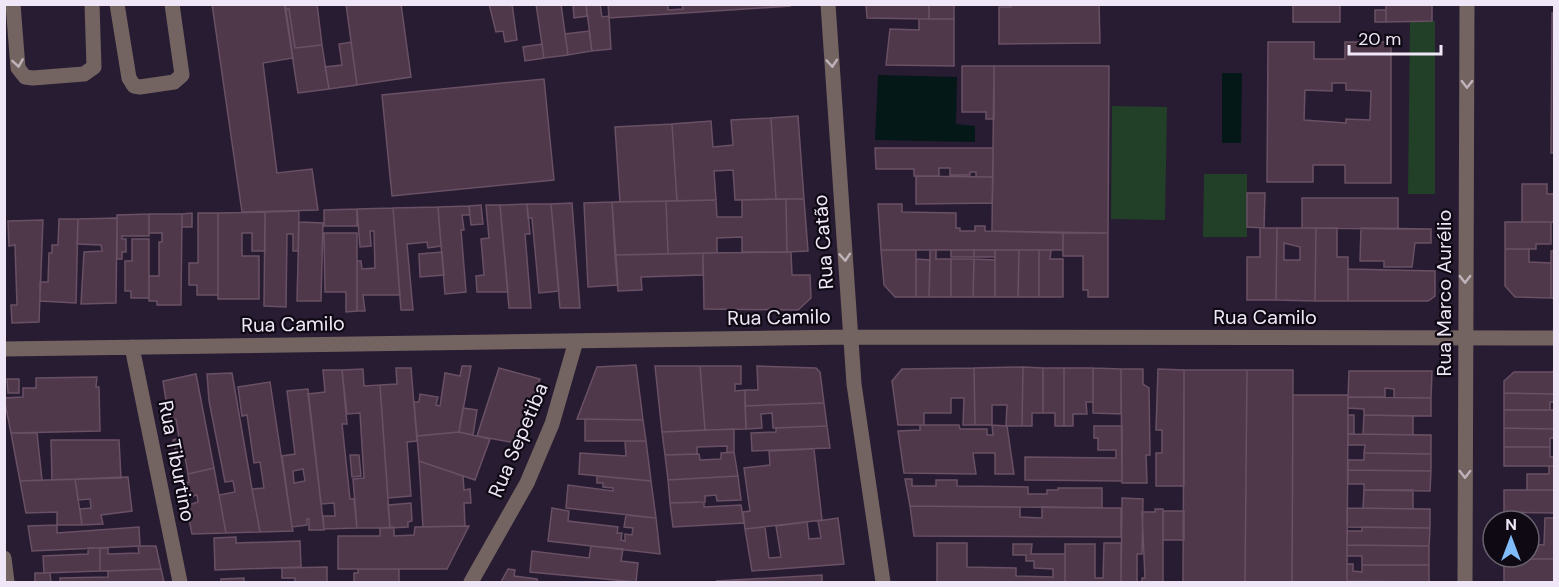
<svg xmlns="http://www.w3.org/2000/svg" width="1559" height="587" viewBox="0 0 1559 587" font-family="'DM Sans',sans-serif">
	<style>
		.green { fill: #223f28 }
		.water { fill: #051818 }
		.building { fill: #50384b; stroke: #695064; stroke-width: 1.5; fill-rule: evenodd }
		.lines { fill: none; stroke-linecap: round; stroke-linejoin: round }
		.service { stroke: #746461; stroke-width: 15 }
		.minor { stroke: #746461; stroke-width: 15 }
		.tertiary { stroke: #746461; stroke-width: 15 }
		.oneway { stroke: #beb3bb }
		.labels { text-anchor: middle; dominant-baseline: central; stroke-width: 4.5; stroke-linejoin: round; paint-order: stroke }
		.street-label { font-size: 20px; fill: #efe7f7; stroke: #0e0913 }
	</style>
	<rect width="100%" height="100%" fill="#281c33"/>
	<path class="green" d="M1410,21H1435V194H1408Z
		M1112,106L1167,107L1165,220L1111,219Z
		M1204,174H1247V237H1203Z"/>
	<path class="water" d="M1222,73H1242L1241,143H1222Z
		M878,75L957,77L956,124L975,126V142L875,140Z"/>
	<path class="building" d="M212,4H285L293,58L263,63L277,173L312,169L318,210L242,212Z
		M285,4H317L322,45L295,48L289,9H285Z
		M401,4L411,77L357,85L346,4Z
		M489,4H512L517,40L505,42L503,31L496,32Z
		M536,4H561L568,55L544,58Z
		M573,4H586L587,16L574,18Z
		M586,4H600L602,17L609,16L611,49L592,51Z
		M608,4H668V10L683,9L682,4L791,6L609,18Z
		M866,4H929V19L867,18Z
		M929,4H954V19H929Z
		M1011,4H1099L1100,43L999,44V7H1011Z
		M1293,4H1340V22H1293Z
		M1386,4H1432V21L1386,22Z
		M285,9H289L295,48L322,45L329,89L298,93Z
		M1375,10H1386V22H1375Z
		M1552,13H1554V153H1551Z
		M919,19H954V66L886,65L890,29L919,30Z
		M589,31L592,51L568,55L565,34Z
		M351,42L357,85L329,89L325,67L342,65L339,44Z
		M1268,42H1314V59H1345V42H1391V183H1345V165H1313V182H1267Z
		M542,44L544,58L525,61L523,47Z
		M962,66H994V119H986V112H962Z
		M994,66H1109L1108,233L992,231Z
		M544,79L554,180L392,196L382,95Z
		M1332,83H1346V90L1371,91L1370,120L1346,119V123L1304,120L1305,90L1332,91Z
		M798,116L804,199H776L771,118Z
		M771,118L776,199L735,200L733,170L714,171L716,200L677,201L672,124L711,121L713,147L733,145L731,120Z
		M672,124L677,201L620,202L615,127Z
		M875,148H993V177H976V172H970V175H950V168H939V176H914V169H876Z
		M916,176L993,177L992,203L916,204Z
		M1522,184H1547V194H1554V222H1522Z
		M1247,193H1265L1264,228L1247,227Z
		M1302,198H1398V229L1302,228Z
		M786,199L787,252H742V237L717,238V253L668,254L666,201L716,200L717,217H742V200Z
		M786,199H804L808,251L787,252Z
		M666,201L668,254L615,255L612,202Z
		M612,202L618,285L588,287L584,203Z
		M572,203L580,308H560L551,204Z
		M527,204L530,234H525L531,308H509L500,205Z
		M527,204H551L559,291L539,293L532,218H528Z
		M878,204H902V212L956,213V228H960V231H975V226H985V231L1063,233V250H881Z
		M481,205L483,224L471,225L469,206Z
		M486,205H500L508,292H477L476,276L484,275L481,239L489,238Z
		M469,206L470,215H462L464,230H461L466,292L445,294L438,207Z
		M438,207L441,246L428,248L427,242L407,244L413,310H401L393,208Z
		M393,208L400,295H363L365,311H357V261H361L362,269L375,268L374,231H370L371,246L360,247L357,209Z
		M357,209V226H324V210Z
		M299,211L298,251H293V234H287L286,307L264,306L265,212Z
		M265,212V251H252V233H242V256H259V299H218V213Z
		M192,213V227H182V214Z
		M198,213H218V295H197V285H189V263H198Z
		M149,214V236H122V239H126V252H122V259H117V215Z
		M149,214H182L181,305H157V301H149V276H159V242H162V233H149Z
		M117,218L116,303L81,304L84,252L102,251L101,245L77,244L78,219Z
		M59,219H78L76,303L40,301V282H48L49,253H52V245H58Z
		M43,220L39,322L12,323L11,305H17L15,245L9,246L8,221Z
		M299,222L323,223L321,301H297Z
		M1505,222H1551V244H1536V249H1505Z
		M1260,228H1277L1276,300H1247V257H1260Z
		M1277,228H1316L1315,301L1276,300ZM1284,243L1300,247V260H1284Z
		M1316,228H1337V257H1348V301H1315Z
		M1361,228L1431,229V243H1415L1412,267H1384V261H1360Z
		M324,233H357V311L346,312V292H325Z
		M1063,233H1108V297H1088V290H1083V256H1063Z
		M132,239H149V298H131V291H125V261H132Z
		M1505,249H1529V262L1551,263V298L1515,297L1505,286Z
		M881,250H916V297H895L884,285Z
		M930,250H936V259H951V297H929Z
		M951,250H974V257H951Z
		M974,250H995V257H974Z
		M995,250H1019L1018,297H995Z
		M1019,250H1039V297H1018Z
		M1039,250H1051L1050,259H1063V297H1039Z
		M1551,251H1554V298H1551Z
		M442,252L444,275L420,277L419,254Z
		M791,252L792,275H810L811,298L798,310L704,309L703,253Z
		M703,253V275L641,277L642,290L618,291L615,255Z
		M916,259L930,260L929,297H916Z
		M951,259H974L973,297H951Z
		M974,259L995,260V297H973Z
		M1348,269L1435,271V296L1428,301H1348Z
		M636,365L643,420L577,419L597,367Z
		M462,366H471L459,432L417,436L414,402H419L420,394L438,397L436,405L440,406L445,373L460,376Z
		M655,366H700L705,430L662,432Z
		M700,366H741V384H735V391L745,390L746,429L705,430Z
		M757,366L816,368L820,372L824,403L745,406V390H758Z
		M1023,367L1043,368V413H1032V426H1022Z
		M1023,367L1022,426H1006L1007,405H992V425H975L974,368Z
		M396,368H411L417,441L407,442L411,496L388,498L380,385L397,384Z
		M499,368L540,379L516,443L477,436Z
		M974,368L975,425H963L964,398H951V413H924V425H898L892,381L902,369Z
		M1043,368H1064V426H1055V413H1043Z
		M1064,368H1093V402H1086L1087,414H1073V426H1064Z
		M1093,368L1121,369V414L1093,413Z
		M363,369L364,386L380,385L390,528H357L353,479L364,478L360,413L347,414L342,370Z
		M1121,369H1143V384L1149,388L1150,455H1146L1147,483H1122Z
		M1158,369L1184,370V486H1156V453H1162V430H1156Z
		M323,370H342L347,424H342L350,499H354L357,528L324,529L323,516H335L334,503L321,504L308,394L325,392Z
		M1184,370H1247L1245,582H1183Z
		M1247,370H1293L1292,582H1245Z
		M1349,371H1432L1431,398H1394V389L1385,388V397H1348Z
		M1514,372H1554V394L1504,393V381Z
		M232,373L252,489L260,532L226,533L219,495L235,492L233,481L225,482L209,401L207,374Z
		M196,374L214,468L188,474L185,457L177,458L173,440L179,438L176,419L169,420L163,381Z
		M97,377L96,387H99L100,431L11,433L4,398L23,397V388H36V378Z
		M7,379H19V393H8Z
		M270,382L292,527L293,531L260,532L252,489L264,488L260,462L254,463L247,415L242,416L238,387Z
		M308,389L324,529V530H309V519H307V525L292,527L282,456L295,454L287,391ZM303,469L305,481L294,483L293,471Z
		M1504,393L1554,394V402H1550V410H1504Z
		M1293,395H1348L1347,582H1292Z
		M1348,397L1431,398V416L1364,415V409L1348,408Z
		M824,403L827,426L773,428L772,413L761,414L762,428L746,429L745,406Z
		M463,408L477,410L473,435L459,432Z
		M1504,410H1554V429L1504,428Z
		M1348,415H1354V434H1348Z
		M1364,415L1413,416V435L1363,434Z
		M585,419L643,420L646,441H585Z
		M920,425H959L960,429H987V435H993L992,425L1007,426L1014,474H995V453H973L976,474L904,473L898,431L920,430Z
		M827,426L830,448L752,451L751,433L776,432V428Z
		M1094,426H1122V481L1025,480V457L1116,458V450H1098V438H1094Z
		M1504,428L1554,429V438H1550V447H1504Z
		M734,429V452L727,453V446L697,447V454L665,455L662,432Z
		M459,432L490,439L475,480L419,461L417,436Z
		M11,433H37L42,480L20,481Z
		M1348,434L1431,435V454L1364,453L1365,445H1348Z
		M51,440H119L121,478L52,480Z
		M625,441H646L651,481L579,474L580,453L626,456Z
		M1504,447H1550V457H1554V466H1504Z
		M814,449L822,520L745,529L743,512L750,511L744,468L770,465L769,451Z
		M734,452L738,476L668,480L665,455L699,454L700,460L721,459V453Z
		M1364,453L1431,454V471L1348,470V460H1364Z
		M350,455H359L361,476L352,477Z
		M419,461L463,476L464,490L470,489L471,503H464L465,526L423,527Z
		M1549,466H1554V490H1527V474H1549Z
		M214,468L226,533L192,534L186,506L198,502L197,495L185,498L182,484L189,482L188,474Z
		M1348,470L1431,471L1430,491L1364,490V484H1348Z
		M597,476L651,481L656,518L566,508L568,485L613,491V488L603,487V483H597Z
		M738,476L741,500L717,501L716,495L705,496V502L670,503L668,480Z
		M128,477L132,511L101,515L103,524L82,525L80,509L91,508L90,499L78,500L75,479Z
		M75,479L82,525H57V512L26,513L20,481Z
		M905,479H912V486H936V480H957V486L1028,487V494H1047V490H1058V488H1102V508L910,506Z
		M1364,490H1413V509L1363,508Z
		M1504,490H1554V513L1504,512Z
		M1122,498L1143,499L1142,554H1137V582H1121Z
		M704,502V507L741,505L744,523L673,527L670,503Z
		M411,503L412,521L408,522V527L390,528L388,505Z
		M910,506L1020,507V517L1042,518V507L1121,508V537L914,536Z
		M552,508L569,511L568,521L618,527L617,533H622L621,540L625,541V534L632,535L633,528L624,527L626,515L656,518L660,554L548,541Z
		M1347,508L1430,509V528L1347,527Z
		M1155,509H1163V582H1142V578H1145L1142,512H1155Z
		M1163,511H1184V540H1163Z
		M838,518L844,564L752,571L745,529L765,527L769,558L781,557L776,526L807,522L809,539L821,538L818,521Z
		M1545,518H1554V559H1532V544L1544,545Z
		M57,525V533L139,527L140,546L32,551L28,526Z
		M469,526L447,569H338V536H380V528L394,527V536L414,535L415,527Z
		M1362,527L1430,528L1429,546L1347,545V531H1362Z
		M236,537V543L300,541L301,567L215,570L214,538Z
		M937,543H967V567L1016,568V576L1053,577V569L1034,568V561H1026V555H1013V544H1032L1031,554H1065V582H937Z
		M1104,543H1121V582H1065V544H1095V578H1103Z
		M1347,545L1429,546V565H1362V556H1347Z
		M138,546H156L161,569L100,571V548H108V554L139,553Z
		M591,546L623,549L621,561L638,563L636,582L530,572L532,551L589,558Z
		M88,548H100V571L44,573L43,556L88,554Z
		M1504,559H1554V582H1504Z
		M1347,564H1353V571L1362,572V565H1429V582L1347,581Z
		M327,567V582H284H295V578H282V568Z
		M161,569L164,582H60V578L108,577V571Z
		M358,569H399V582H415H354V573H358Z
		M508,569L515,570L514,576L537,579L538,582H501Z
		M35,573H50L51,582H35Z
		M822,575V582L716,581Z
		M244,578V582H221V579Z"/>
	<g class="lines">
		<path class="service" d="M13,4L18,68L25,77L33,78L84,74L94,67L92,4
			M117,4L129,78L134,86L140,87L174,82L182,75L172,4"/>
		<path class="minor" d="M828,4L854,384L883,582
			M132,347L180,582
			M4,349L850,337L1554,338
			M4,558L7,582
			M471,582L527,483L552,424L576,341"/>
		<path class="tertiary" d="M1465,582L1467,4"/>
	</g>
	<defs><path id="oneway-chevron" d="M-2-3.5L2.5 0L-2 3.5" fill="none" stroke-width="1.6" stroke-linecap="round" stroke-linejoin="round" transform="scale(1.5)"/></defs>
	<g class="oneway">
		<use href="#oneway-chevron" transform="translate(18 63) rotate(81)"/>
		<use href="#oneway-chevron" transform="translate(832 63) rotate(86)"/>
		<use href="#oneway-chevron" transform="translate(1467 84) rotate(90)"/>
		<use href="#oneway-chevron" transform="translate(845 257) rotate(86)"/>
		<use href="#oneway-chevron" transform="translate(1465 279) rotate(90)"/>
		<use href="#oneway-chevron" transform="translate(1465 474) rotate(90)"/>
	</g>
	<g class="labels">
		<g class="street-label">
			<text transform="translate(823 242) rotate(-94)">Rua Catão</text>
			<text transform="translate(1444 293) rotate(-90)">Rua Marco Aurélio</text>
			<text transform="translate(779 317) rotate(-1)">Rua Camilo</text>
			<text x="1265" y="317">Rua Camilo</text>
			<text transform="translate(293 324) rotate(-1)">Rua Camilo</text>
			<text transform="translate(518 440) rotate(-67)">Rua Sepetiba</text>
			<text transform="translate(177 461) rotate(79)">Rua Tiburtino</text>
		</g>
	</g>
	<rect width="1559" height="587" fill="none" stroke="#efe7f7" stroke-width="12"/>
	<g transform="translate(1511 539)"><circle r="28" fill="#0e0913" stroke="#68626e" stroke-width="1.5"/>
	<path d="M0-4.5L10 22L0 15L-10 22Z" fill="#81bcfa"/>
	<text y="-9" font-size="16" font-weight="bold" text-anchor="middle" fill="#efe7f7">N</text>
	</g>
	<path d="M1349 45v9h92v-9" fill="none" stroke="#efe7f7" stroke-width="3"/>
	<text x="1358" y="45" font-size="18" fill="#efe7f7" stroke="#0e0913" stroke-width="4.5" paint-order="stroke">20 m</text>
</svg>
